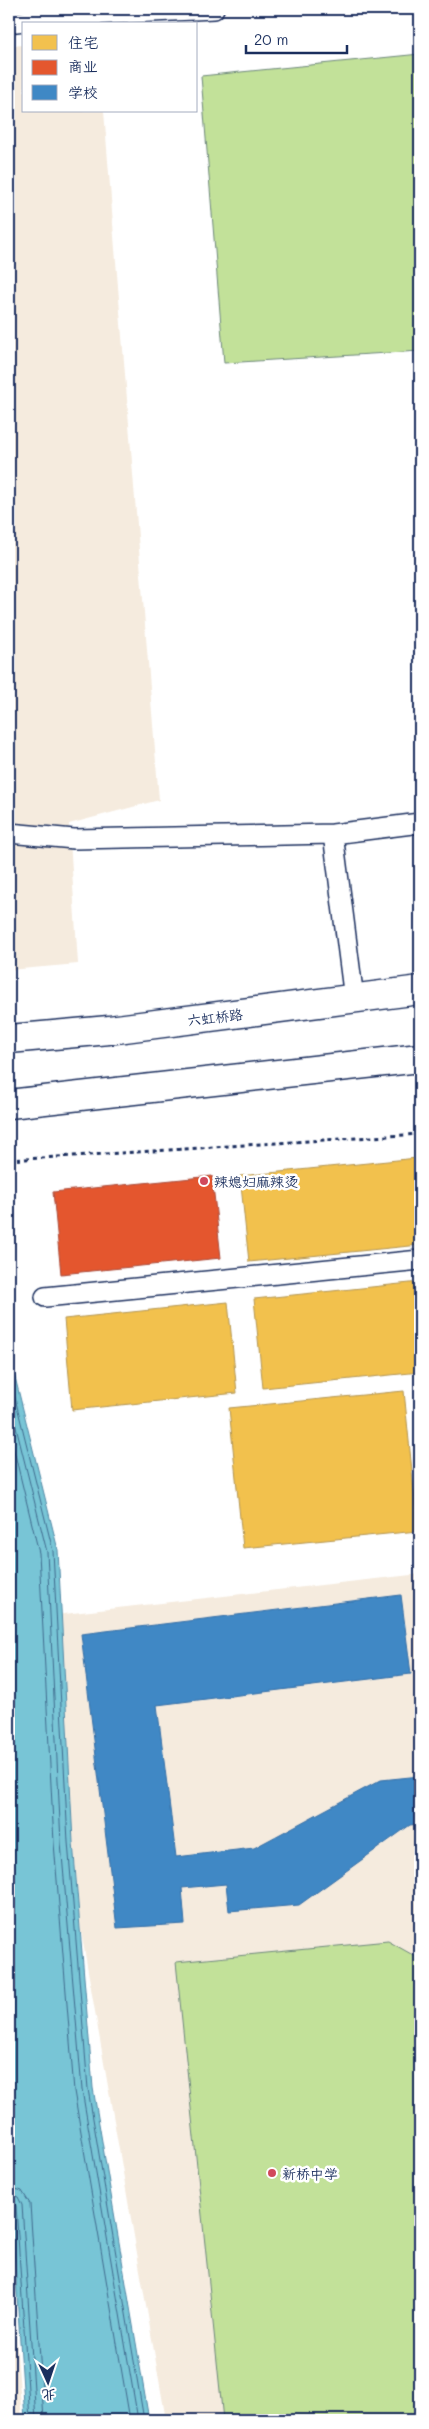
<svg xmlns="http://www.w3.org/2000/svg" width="429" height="2429" viewBox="0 0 429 2429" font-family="Mali,'LXGW WenKai TC',sans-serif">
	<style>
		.built { fill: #f5ebde }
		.green { fill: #c2e199; stroke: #6e887c }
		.water { fill: #78c5d6; stroke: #5389a6 }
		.homes { fill: #f2c14e; stroke: #b29553 }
		.shops { fill: #e4572e; stroke: #a84b3c }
		.schools { fill: #3f88c5; stroke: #346da6 }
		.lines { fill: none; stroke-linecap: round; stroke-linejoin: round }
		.shore { stroke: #406b8e; stroke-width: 1 }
		.service-casing { stroke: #1b2f5e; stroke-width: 22 }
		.secondary-casing { stroke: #1b2f5e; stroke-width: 31 }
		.path { stroke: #1b2f5e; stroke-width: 3; stroke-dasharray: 4 4; stroke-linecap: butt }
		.service { stroke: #fff; stroke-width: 19 }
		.secondary { stroke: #fff; stroke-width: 28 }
		.poi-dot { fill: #d1495b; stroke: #fff; stroke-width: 2 }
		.labels { text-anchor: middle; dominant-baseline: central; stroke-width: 5; stroke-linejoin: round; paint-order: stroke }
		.street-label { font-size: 14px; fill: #1b2f5e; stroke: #fff }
		.poi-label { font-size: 14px; fill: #1b2f5e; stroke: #fff; text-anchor: start }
	</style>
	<rect width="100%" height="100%" fill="#fff"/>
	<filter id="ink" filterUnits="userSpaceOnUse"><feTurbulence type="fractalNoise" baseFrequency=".02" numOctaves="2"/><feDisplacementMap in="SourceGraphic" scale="10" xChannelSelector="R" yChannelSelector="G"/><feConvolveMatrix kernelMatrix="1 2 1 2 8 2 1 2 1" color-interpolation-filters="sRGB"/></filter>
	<g filter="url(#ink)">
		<path class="built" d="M24,45V111H104L159,800L69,824L78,964L9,970V46Z
			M420,1574V2420H166L80,1925L55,1615Z
			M9,2240L22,2420H9Z"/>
		<path class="green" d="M420,54V351L224,363L201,76Z
			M388,1941L420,1959V2420H223L176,1962Z"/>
		<path class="water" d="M9,1353L58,1550L73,1842L93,2088L149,2420H25L9,2168Z"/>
		<path class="homes" d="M417,1158L420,1189V1245L249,1262L240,1176Z
			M420,1282V1372L263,1388L254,1299Z
			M228,1302L237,1393L72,1410L64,1319Z
			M404,1391L418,1531L243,1548L229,1408Z"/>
		<path class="shops" d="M212,1176L221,1258L61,1274L53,1192Z"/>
		<path class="schools" d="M401,1595L411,1674L157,1705L176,1857L254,1848L381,1780L420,1776V1824L410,1825L299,1905L229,1911L226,1884L182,1888L185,1924L117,1928L81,1634Z"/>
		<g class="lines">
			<path class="shore" d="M9,1374L53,1551L68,1842L88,2089L144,2420
				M9,1399L47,1552L61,1843L82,2090L138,2420
				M9,1430L39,1553L54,1843L74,2091L130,2420
				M9,2187L22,2191L30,2204L44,2420
				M9,2194L18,2197L22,2205L36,2420
				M9,2200L14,2202L16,2206L30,2420"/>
			<defs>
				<path id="service" d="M9,23L50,17L214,9
					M9,833L74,839L333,834L420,823
					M333,834L354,999
					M45,1297L420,1260"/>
				<path id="secondary" d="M9,1039L109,1030L420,990
					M9,1104L420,1058"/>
			</defs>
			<use href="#service" class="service-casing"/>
			<use href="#secondary" class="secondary-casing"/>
			<path class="path" d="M9,1160L420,1134"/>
			<use href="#service" class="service"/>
			<use href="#secondary" class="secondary"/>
		</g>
	</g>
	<g class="poi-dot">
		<circle cx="204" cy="1181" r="5"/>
		<circle cx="272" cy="2173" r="5"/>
	</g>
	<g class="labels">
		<g class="street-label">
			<text transform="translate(215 1017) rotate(-7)">六虹桥路</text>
		</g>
		<g class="poi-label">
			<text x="214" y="1181">辣媳妇麻辣烫</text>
			<text x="282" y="2173">新桥中学</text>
		</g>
	</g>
	<rect width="429" height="2429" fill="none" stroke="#fff" stroke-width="30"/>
	<rect x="15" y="15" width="399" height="2399" fill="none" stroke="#1b2f5e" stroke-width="2" filter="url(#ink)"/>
	<rect x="22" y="22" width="175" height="90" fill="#ffffff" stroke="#a4acbf"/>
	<rect x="32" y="35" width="25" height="15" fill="#f2c14e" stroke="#a4acbf"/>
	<text x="68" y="48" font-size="15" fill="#1b2f5e">住宅</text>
	<rect x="32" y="60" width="25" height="15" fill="#e4572e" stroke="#a4acbf"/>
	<text x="68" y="72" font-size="15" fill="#1b2f5e">商业</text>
	<rect x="32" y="85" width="25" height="15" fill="#3f88c5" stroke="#a4acbf"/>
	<text x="68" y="98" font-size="15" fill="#1b2f5e">学校</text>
	<g transform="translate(48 2382) rotate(177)" stroke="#ffffff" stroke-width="4" paint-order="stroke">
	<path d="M0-4L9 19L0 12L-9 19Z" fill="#1b2f5e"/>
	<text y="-8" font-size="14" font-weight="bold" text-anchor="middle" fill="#1b2f5e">北</text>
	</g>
	<path d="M246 45v8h101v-8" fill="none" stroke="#1b2f5e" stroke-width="2.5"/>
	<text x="254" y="45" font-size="15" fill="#1b2f5e" stroke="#ffffff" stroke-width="4" paint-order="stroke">20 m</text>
</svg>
